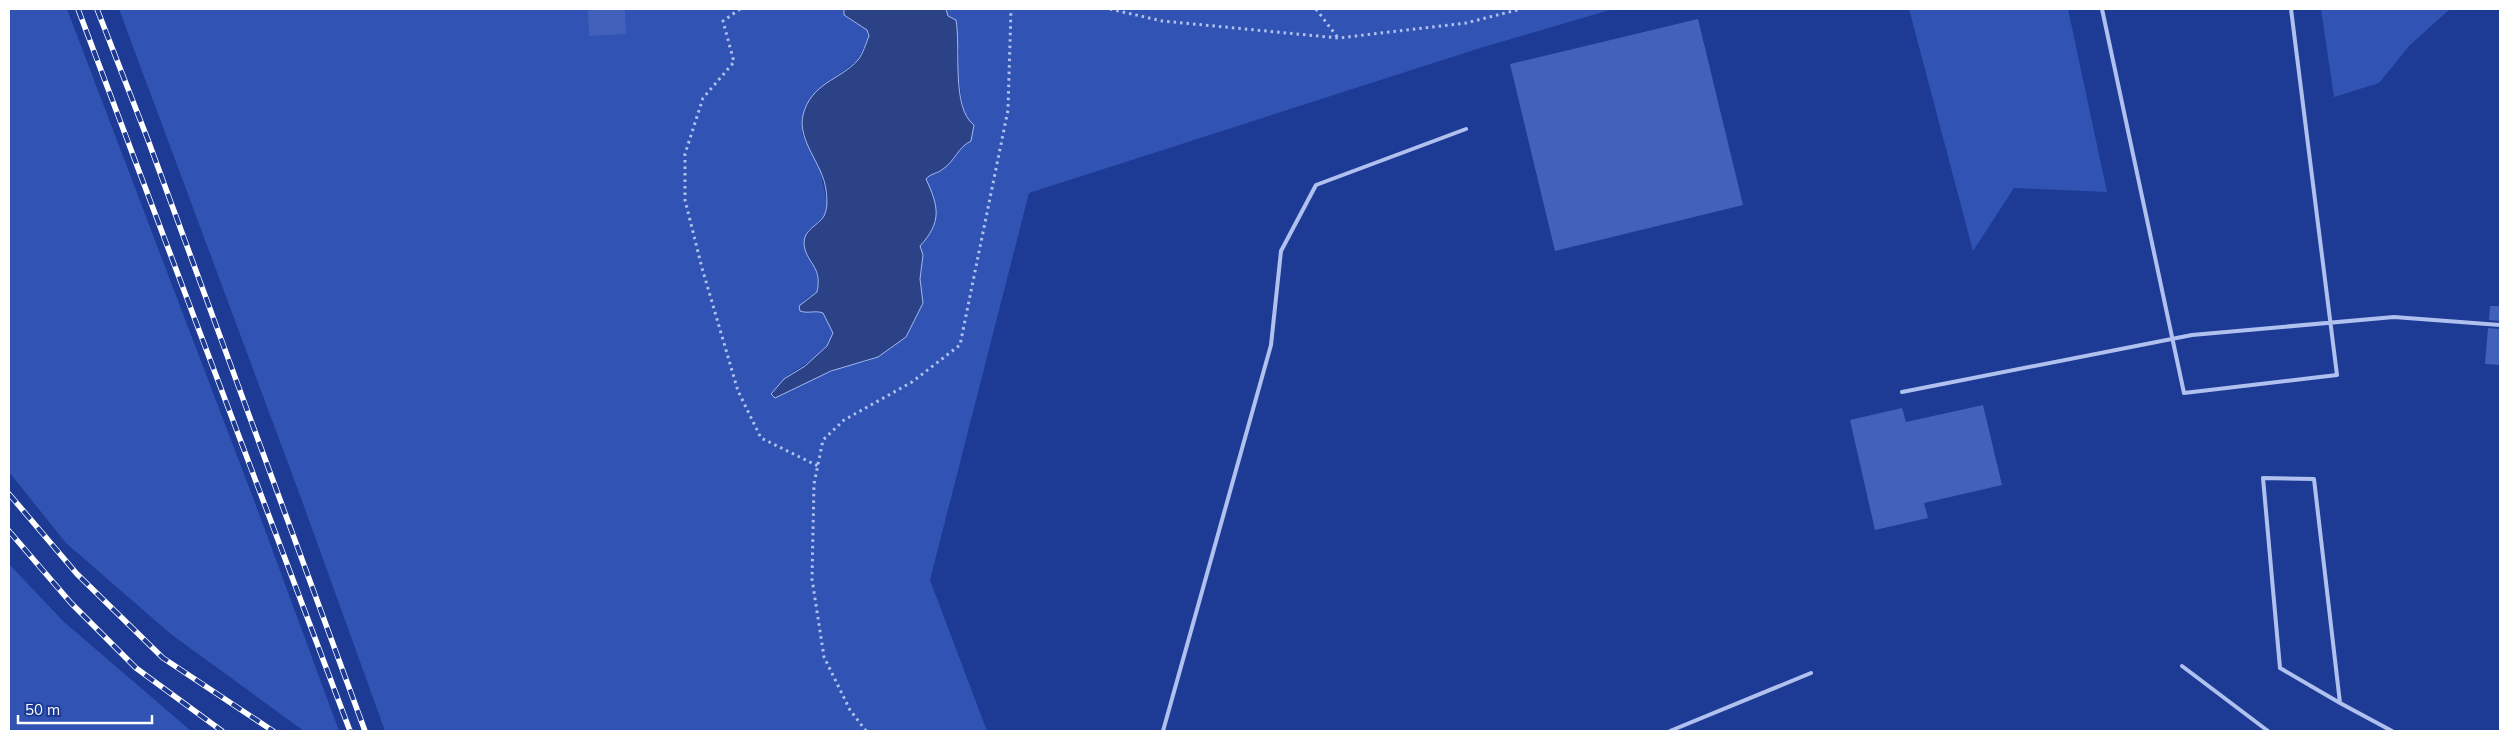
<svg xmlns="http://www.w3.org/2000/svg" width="2509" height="740" viewBox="0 0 2509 740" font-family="Mulish,sans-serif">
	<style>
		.green { fill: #3153b3 }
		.water { fill: #2c4286; stroke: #a3b9f1 }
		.building { fill: #4161bb }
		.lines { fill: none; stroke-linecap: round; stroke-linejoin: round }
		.path { stroke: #b0c1ef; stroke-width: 3; stroke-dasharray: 2.5 4; stroke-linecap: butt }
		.lane { stroke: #b0c1ef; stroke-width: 4 }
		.rail-casing { stroke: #fff; stroke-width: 5.5 }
		.rail { stroke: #1d3b95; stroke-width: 4; stroke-dasharray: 11; stroke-linecap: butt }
	</style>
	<rect width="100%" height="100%" fill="#1d3b95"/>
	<path class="green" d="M9,9H67L261,519L339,731H304L172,635L66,543L9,472Z
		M119,9H844V16L867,30L869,36L858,60L819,89L806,105L802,118V134L820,169L827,204L824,216L806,233C807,240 806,251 809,258C817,273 821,274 817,292L806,299L800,311L823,313L833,333C825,359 792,367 778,386L803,383L848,365L866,362L906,337L923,303L920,279L923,255L920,246L933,227L926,179C931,173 937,174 943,169C955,161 958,147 971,141L962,102L958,73L959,51L946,9H1613L1477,49L1029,193L930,580L987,731H385L301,498Z
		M1909,9H2068L2107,192L2014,188L1973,251Z
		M2321,9H2450L2410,45L2379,83L2334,97Z
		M9,564L63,621L191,731H9Z"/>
	<path class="water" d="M844,9H946L948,16L956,20C961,48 951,108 974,125L971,141C958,147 955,161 943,169C937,174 931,173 926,179C939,207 942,222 920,246L923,255L920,279L923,303L906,337L878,357L831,371L775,398L771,394L784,379L805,366L827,346L833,333L823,313C815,310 808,314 800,311L799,306L817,292C823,265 805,263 804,243C804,229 818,226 824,216C828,208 827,198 826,190C823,164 797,141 803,115C811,83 840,80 858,60C863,54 866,43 869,36L867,30L844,15Z"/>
	<path class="building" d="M588,9H625L626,34L589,36Z
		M1698,19L1743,205L1555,251L1510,64Z
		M2490,306H2500V321L2489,320Z
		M2488,328L2500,329V365L2485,364Z
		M1983,405L2002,485L1924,503L1928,518L1875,530L1850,420L1902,408L1906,422Z"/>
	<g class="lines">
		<path class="path" d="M740,9L723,21L734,62L703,98L685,154V200L702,268L738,391L761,438L818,466
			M1110,9L1162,21L1339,38L1466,23L1521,9
			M1316,9L1338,38
			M866,731L850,710L824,657L812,579L814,484L823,440L844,420L912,382L960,345L1008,110L1011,9"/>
		<path class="lane" d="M2102,9L2184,393L2337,375L2291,9
			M1902,392L2192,335L2394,317L2500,325
			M2182,666L2268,731
			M2340,703L2280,668L2263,478L2314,479L2340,703L2392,731
			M1163,731L1271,345L1281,251L1316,185L1466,129
			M1670,731L1811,673"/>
		<defs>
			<path id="rail" d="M78,9L350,731
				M97,9L148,140L365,731
				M9,494L77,574L163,658L273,731
				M9,531L71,603L136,668L222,731"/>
		</defs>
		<use href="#rail" class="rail-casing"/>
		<use href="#rail" class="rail"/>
	</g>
	<rect width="2509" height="740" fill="none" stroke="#ffffff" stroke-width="20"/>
	<path d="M18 715v8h134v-8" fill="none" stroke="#ffffff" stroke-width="2.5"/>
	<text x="25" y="715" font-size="15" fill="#ffffff" stroke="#1d3b95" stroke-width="4" paint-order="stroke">50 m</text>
</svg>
